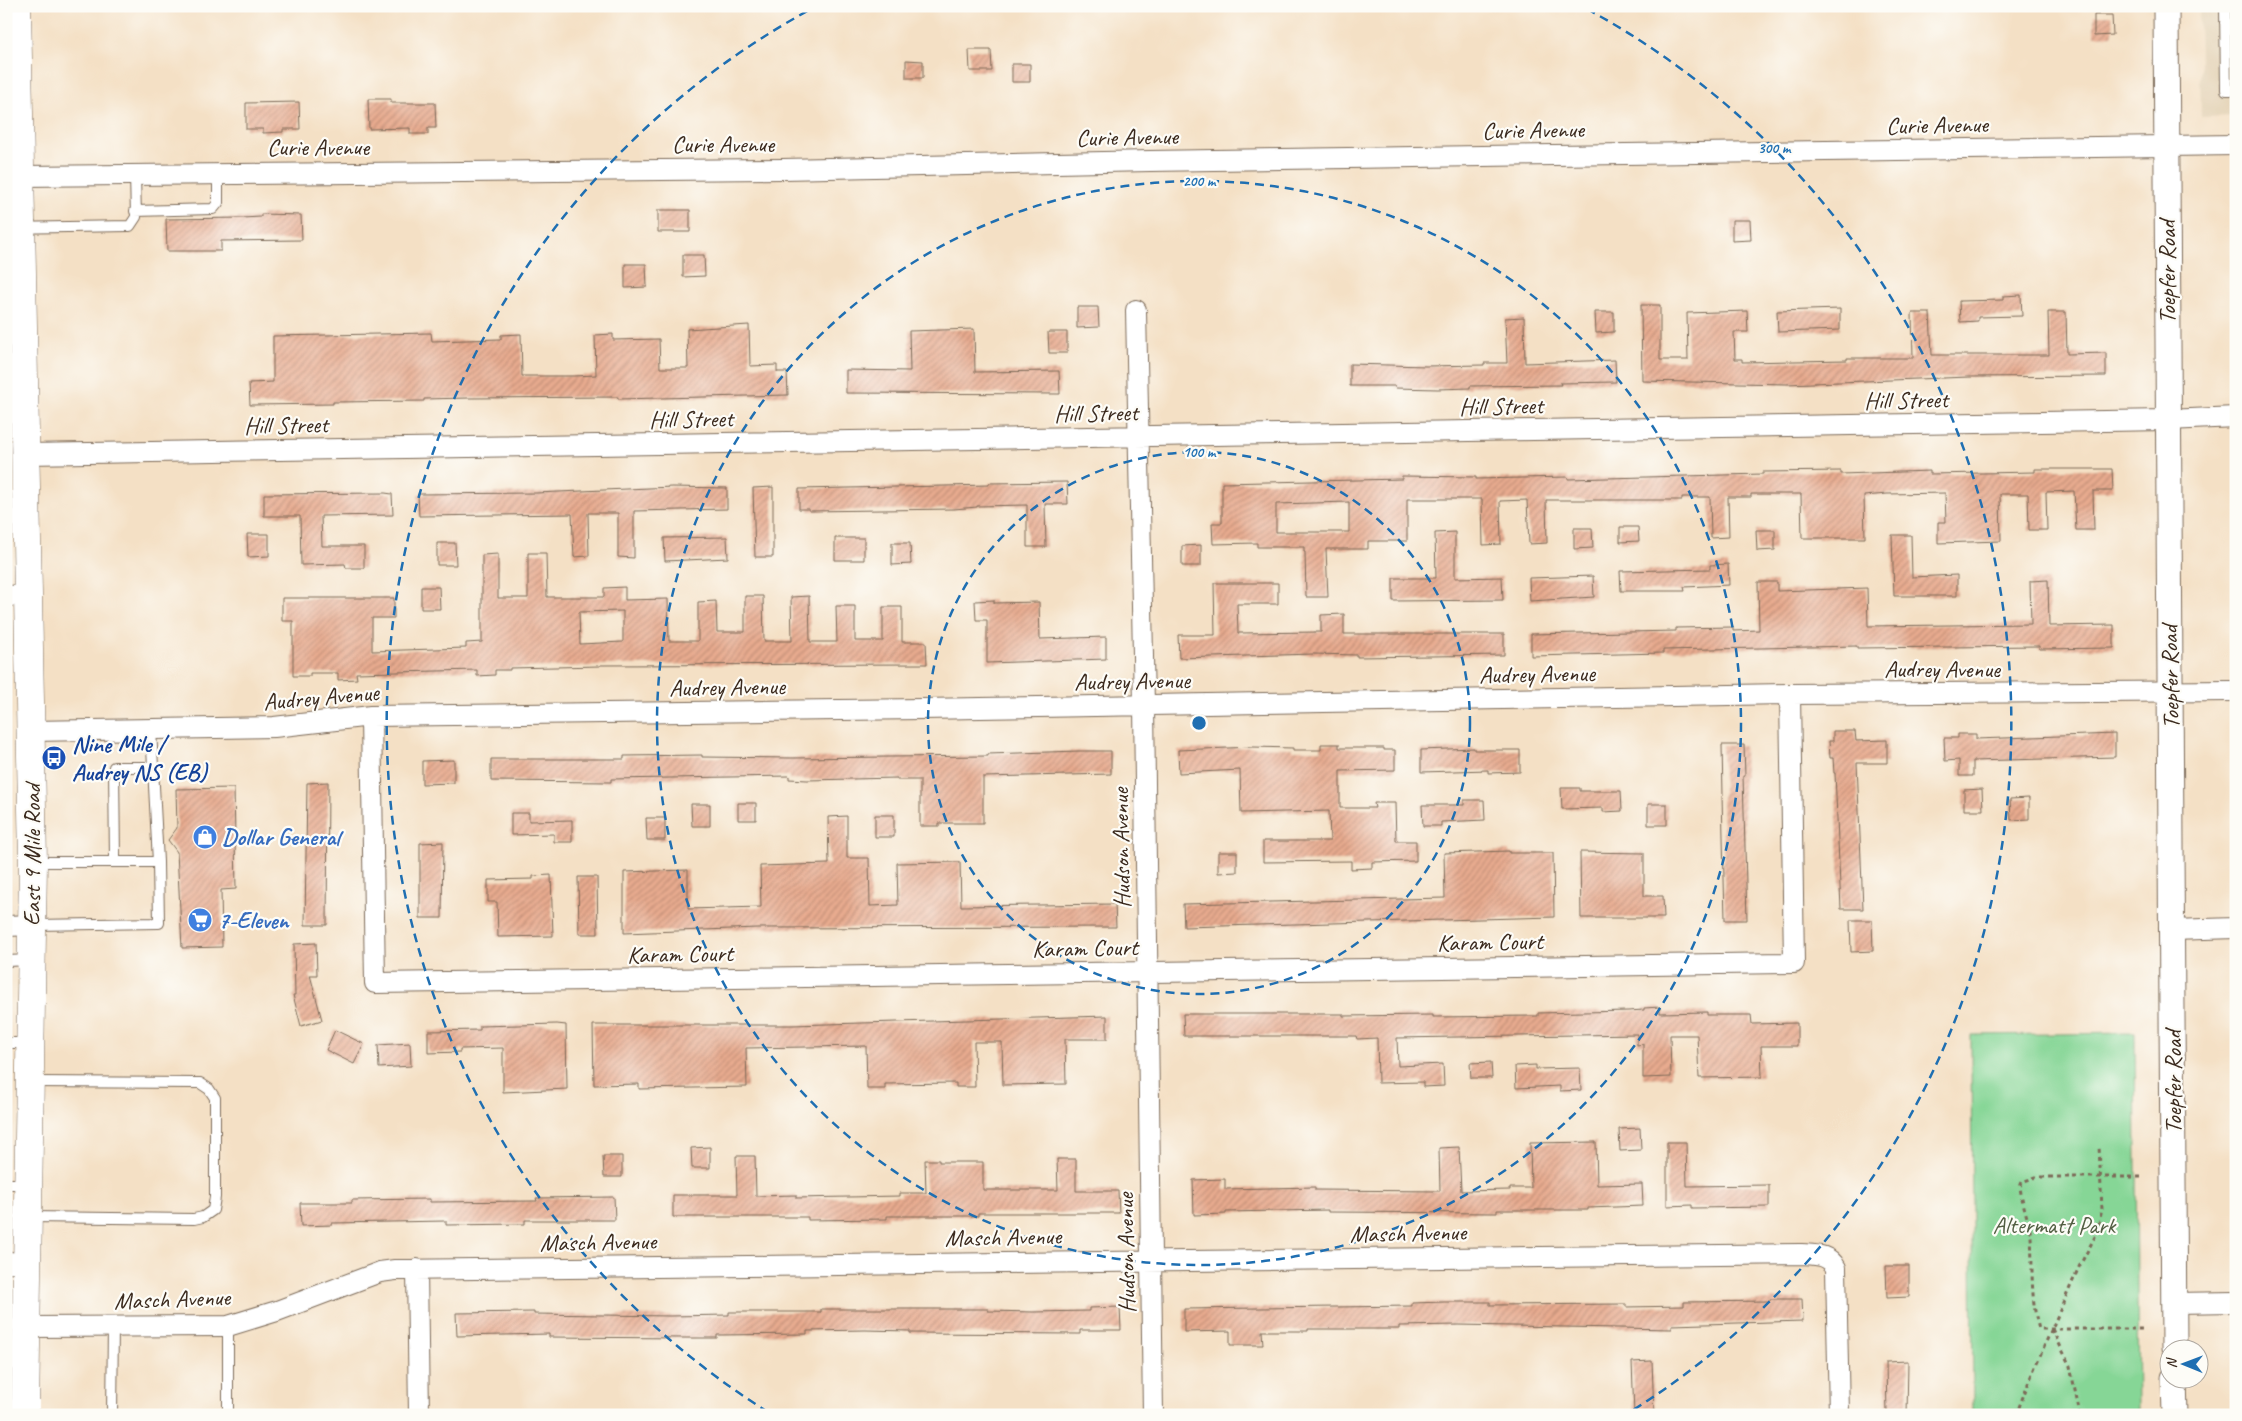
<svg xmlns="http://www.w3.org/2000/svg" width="2242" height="1421" viewBox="0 0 2242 1421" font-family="Caveat,sans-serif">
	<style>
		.built { fill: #e3d1b4 }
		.park { fill: #86d696; stroke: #60805a }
		.building { fill: url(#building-hatch); fill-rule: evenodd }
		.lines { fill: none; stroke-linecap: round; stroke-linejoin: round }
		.service-casing { stroke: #7c6a58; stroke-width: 12 }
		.minor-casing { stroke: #7c6a58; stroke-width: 22 }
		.tertiary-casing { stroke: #7c6a58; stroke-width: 27 }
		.secondary-casing { stroke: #7c6a58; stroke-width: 29 }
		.path { stroke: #7c6a58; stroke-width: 3; stroke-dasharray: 4 4; stroke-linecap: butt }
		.service { stroke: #fff; stroke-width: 10 }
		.minor { stroke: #fff; stroke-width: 20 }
		.tertiary { stroke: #fff; stroke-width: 25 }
		.secondary { stroke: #fff; stroke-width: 28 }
		.ring { fill: none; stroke: #1f6fb2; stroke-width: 2.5; stroke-dasharray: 9 6 }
		.labels { text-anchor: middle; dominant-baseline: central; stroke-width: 4.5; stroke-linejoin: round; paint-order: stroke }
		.street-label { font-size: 24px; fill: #3b2a1e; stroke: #fdfcf7 }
		.transit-label { font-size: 24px; font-weight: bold; fill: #164399; stroke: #fdfcf7; text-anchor: start }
		.shop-label { font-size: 24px; font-weight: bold; fill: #366cbe; stroke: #fdfcf7; text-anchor: start }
		.park-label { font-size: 24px; fill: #525e42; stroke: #fdfcf7 }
		.centre { fill: #1f6fb2; stroke: #fdfcf7; stroke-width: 2.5 }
		.ring-label { font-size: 15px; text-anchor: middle; font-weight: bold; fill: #1f6fb2; stroke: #fdfcf7; stroke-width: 4.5; stroke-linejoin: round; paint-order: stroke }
	</style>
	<defs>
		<pattern id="building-hatch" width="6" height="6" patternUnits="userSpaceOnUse" patternTransform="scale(1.25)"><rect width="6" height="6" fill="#e8ab8f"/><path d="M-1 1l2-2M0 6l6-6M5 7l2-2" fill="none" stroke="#bd8b74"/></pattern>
	</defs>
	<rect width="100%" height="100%" fill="#fdfcf7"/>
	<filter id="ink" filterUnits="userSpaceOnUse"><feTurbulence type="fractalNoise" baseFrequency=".02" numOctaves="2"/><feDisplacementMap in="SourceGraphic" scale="10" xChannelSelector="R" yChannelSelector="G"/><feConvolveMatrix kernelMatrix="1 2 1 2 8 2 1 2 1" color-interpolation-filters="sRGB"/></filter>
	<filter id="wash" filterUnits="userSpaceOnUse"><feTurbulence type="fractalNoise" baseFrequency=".0096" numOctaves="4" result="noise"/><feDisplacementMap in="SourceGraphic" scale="20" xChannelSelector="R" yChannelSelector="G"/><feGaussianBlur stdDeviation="1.12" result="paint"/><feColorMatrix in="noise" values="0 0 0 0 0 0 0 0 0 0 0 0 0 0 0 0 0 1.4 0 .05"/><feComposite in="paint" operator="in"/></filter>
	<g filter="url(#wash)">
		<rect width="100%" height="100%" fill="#f4e0c5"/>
		<path class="built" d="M2199,6H2236V116L2201,117Z"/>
		<path class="park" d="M2135,1033L2138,1415H1973L1971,1035Z"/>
		<g id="blocks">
			<path class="building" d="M2094,15H2112L2113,35L2094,36Z
				M969,50H991L992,71H970Z
				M906,60L923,61V78H906Z
				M1012,64H1030V82H1012Z
				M368,99H391V103H435L436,128H428V134H410V128L369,129Z
				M299,102L300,129H283V132L263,133V129H246V103Z
				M658,210H690V232H658Z
				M261,214L301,215L302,240L221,241V251H167L166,219L242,218L261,217Z
				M1732,220H1750L1751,240L1732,241Z
				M683,255H704L705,276L683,277Z
				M625,264H646L647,287L625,288Z
				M2021,295L2022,316L1978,317V321L1960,322L1959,301L2003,300V296Z
				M1641,305H1660V360H1688L1687,313L1747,311L1748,332H1734L1735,359H1742V362L1847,360V358H1913L1912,313H1930L1932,355H2049L2048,312H2066L2067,354L2106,353V376L1969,377L1787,384L1642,381Z
				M1077,307H1098L1099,327L1077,328Z
				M1840,309V330L1778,332L1777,311Z
				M1595,312H1614V332L1596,333Z
				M1524,317L1525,363L1615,360L1616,382L1560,383L1561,385L1470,386V388L1438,389L1395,388V386H1350V364L1426,366L1484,365V363H1507L1505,318Z
				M749,325L750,366L777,365V372H787L788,395L618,399V397L469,398L424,399V401L333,402V404L250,405L249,383L273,382V336L431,333L432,341L501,339V335L521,334L522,376H574L596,375L595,335L613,334V340L659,339L660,368H688L687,329Z
				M974,329L975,372L1059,371L1060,394L846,393V370L910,371L909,331Z
				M1048,332H1067V353H1049Z
				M2035,469H2112L2113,491H2093L2094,530H2076L2074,491L2046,492L2047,530H2029L2028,494H2000L2001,541L1938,543V522H1946L1945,493L1887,494L1864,496L1865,538H1802L1801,494H1751V497H1728L1729,537L1711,538L1710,497H1682V500H1546L1547,543L1529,544L1527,500L1500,501L1501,544L1483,545L1482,499H1407V541H1368V549H1326L1328,597H1306L1305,552H1304V547H1257V543L1213,544L1212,523H1222V483L1402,479V476L1476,477V479L1568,477V479L1763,474V472L1841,471V474L1930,471V474L2035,472ZM1349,502V532H1276V504Z
				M1067,482L1068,504H1045L1046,547H1027V505L977,506V507L954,509L809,511V509H799V489L945,486L989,485V483Z
				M672,487L727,488V509L634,511V558L618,557V513H588L589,556L574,557L572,514L419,516L418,494L536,493Z
				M773,487V557H755L753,488Z
				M385,493L392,494L393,515L321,516L322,546H364V568H346L345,564L301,565L300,516H264V494Z
				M1620,527H1638L1639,541L1620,542Z
				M1574,528H1592L1593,548L1574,549Z
				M1756,530H1775V550L1757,551Z
				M1455,532V578L1502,577L1503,600L1393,601V578H1436L1435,533Z
				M247,534H269V556L248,557Z
				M1892,535H1911L1912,577L1957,575V596H1894Z
				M727,537L728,558L665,561L664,538Z
				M835,538H864V560H835Z
				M437,543H455L456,565H437Z
				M892,543H910L911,564L892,565Z
				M1201,545V566H1182V546Z
				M528,553H546L547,597H604V588L625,587V600L668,599L669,641H698V602L716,601L717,632H745V596H763L764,641H792L791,597L809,596L810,642H837L836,606H855V641H883V607H902V642H926L927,664L600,665V666L510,668V670H495V675L477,676V670L356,673L357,679L338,680V673H310V676H293V621H282V598H394V618H372V651L466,648V643L482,642V555L498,554V598H528ZM623,611V642L580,644L579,612Z
				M1728,564L1729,585L1684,587L1685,591H1621L1620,571L1710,569V565Z
				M1593,576L1594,597L1530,601L1529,578Z
				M2048,580L2049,626L2114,625V648L2039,649V646L1857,648V646L1663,650V653L1531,656V634L1676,631V628L1733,627V631L1759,630L1758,582H1777V591L1867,588L1868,626L2031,624L2030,581Z
				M1214,583H1278V604H1237L1238,633L1321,632V615L1344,614V634H1504V655L1357,657V655L1313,654L1179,658L1178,635H1215Z
				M421,587H439L440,609H421Z
				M994,600V603L1039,602L1040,639L1106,637V659L987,663V620H976L975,601Z
				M1833,731H1855L1856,741L1887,740V763H1857L1863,909H1841L1835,773H1834L1833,758H1830L1829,741H1833Z
				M1958,734H1976V739L2115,734V757L1973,761V776H1959V760L1945,761L1944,738H1958Z
				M1321,744H1339V748H1384V750H1395V770L1340,771V808H1375L1374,803H1395L1396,841H1416V861L1372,862V868L1351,869V861L1263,862V841H1330L1329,811L1241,813L1240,770L1179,773L1178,750L1253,747L1293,748V750H1321Z
				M1722,745H1744L1745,776H1743L1747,920H1725L1722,796H1723Z
				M1474,748V750H1520V772L1488,773V770L1421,772V750Z
				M1079,751H1111V774L983,777V823H939V826H920V780H897V778L807,780L789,779V776L611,779V782L491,781V759H624V756L702,755V757L792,758L988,756V754Z
				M454,760V783L422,784V761Z
				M328,782L327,925H305L307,783Z
				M234,788L236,889L221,890L222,947L182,948L177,852L168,840L177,828L176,789Z
				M1561,788H1580V791H1621L1622,811L1603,812V808L1562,809Z
				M1982,789L1983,810H1964V790Z
				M2029,798V819L2011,820L2010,799Z
				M1464,800H1484L1485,820L1441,822V826H1423L1422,805H1464Z
				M738,803H756V820H738Z
				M691,804H710V826H692Z
				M1648,804H1667V825H1648Z
				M511,813H529V821L572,820V842H554V834L511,835Z
				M875,815H894V837H875Z
				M847,816V858H869L870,906L898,905L897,863L960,862L961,906L1115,904L1116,927L757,928L624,933V872L688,870V909L761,907L760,866L829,864L828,817Z
				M646,818H665V840H647Z
				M443,842L442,918H420V843Z
				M1509,851V853H1553L1554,917L1184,927L1183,904L1445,898L1444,853Z
				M1218,852H1237V872L1218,873Z
				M1580,852L1644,853V896H1663L1664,918H1581Z
				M551,875L553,936L498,937L497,902H488V880L533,879V876Z
				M578,877H597L598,934H579Z
				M1850,920H1872L1873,951L1851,952Z
				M316,943L317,975H310L322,1020L301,1026L293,995H295L294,944Z
				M1660,1007V1013L1707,1012V1015H1751L1752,1024L1797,1023V1046H1761L1762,1077L1699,1078L1697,1035H1670L1671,1077L1643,1078V1044L1637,1045V1034L1397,1038L1398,1066L1443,1064L1444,1086L1423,1087V1082L1378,1083L1377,1038L1357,1039L1356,1036H1184L1183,1014H1343V1016L1433,1015V1017L1538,1016V1013L1628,1011L1644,1010V1008Z
				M1107,1016V1039H1065L1066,1084L1003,1085L1002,1042H974L975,1087H956V1083L885,1084V1089H867L866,1046L746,1048L747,1087L639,1089V1084L594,1085L593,1025H792Z
				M557,1024L566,1025L567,1089L503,1092V1048L460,1049V1052L428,1053V1031L480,1030V1026Z
				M335,1030L364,1044L354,1064L326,1050Z
				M410,1043L411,1066L379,1068L378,1045Z
				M1491,1062L1492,1078H1471L1470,1063Z
				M1536,1065V1069L1580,1068L1581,1090L1560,1091V1086L1516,1088L1515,1066Z
				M1640,1128L1641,1150L1620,1151L1619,1129Z
				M1596,1142L1597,1185L1642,1184L1643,1206L1588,1208V1210H1497V1213L1328,1212V1210L1226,1212V1214L1194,1215L1193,1180L1225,1179V1189L1315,1187V1190L1440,1191L1439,1148L1459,1147L1461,1191L1510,1190V1188H1531L1530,1143Z
				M1667,1142H1686L1687,1186L1769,1185V1207L1692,1208V1205L1667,1206Z
				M710,1147V1168H692L691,1148Z
				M603,1156H622V1177H604Z
				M736,1156H755L756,1196L796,1195V1198L900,1196V1193H926L925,1160H939V1162H983V1190H1058L1057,1159H1076V1191H1118L1119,1213H978V1216H887V1219L808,1220V1217H673V1195H737Z
				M614,1197L615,1220H525V1224L446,1225V1221L332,1223V1225L301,1226L300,1203H352V1200L430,1199V1202L537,1201L536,1198Z
				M1886,1266H1909V1297L1887,1298Z
				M1770,1299H1802L1803,1321L1672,1325V1329L1458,1325L1399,1326V1329H1308V1331H1262L1263,1345H1230V1331L1184,1332V1309L1412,1306V1303L1444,1302H1490V1305L1626,1304V1307L1684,1306V1302L1770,1301Z
				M1120,1307L1121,1330H1080V1334L910,1333V1331L865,1330L807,1331V1334L717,1335V1338H685L549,1337V1334L457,1336L456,1313L534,1312V1314L670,1316L729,1315V1312H821V1309H988V1311L1033,1312L1089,1311V1308Z
				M1652,1361L1654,1415H1634L1632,1362Z
				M1908,1361L1907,1415H1887L1886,1362Z"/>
		</g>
	</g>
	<g filter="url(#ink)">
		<use href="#blocks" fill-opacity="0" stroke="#7c6a58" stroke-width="1"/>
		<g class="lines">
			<defs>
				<path id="service" d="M2225,6L2226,90H2236
					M2225,23L2236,25
					M135,211L213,209L218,203V173
					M6,228L130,226L136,217L135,174
					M34,862H158
					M115,862L114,767H153
					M34,925L159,923L158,862L151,729
					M6,961L31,960
					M6,1043H30
					M6,1184H27
					M29,1217L194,1219L203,1217L213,1210L215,1197V1098L209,1089L200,1083L32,1082
					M6,1324L25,1326
					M6,1405H24
					M112,1415L113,1326
					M228,1415V1326"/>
				<path id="minor" d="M20,176L783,169L1150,161L2236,145
					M1136,310L1144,705L1153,1415
					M25,454L2168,420L2236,417
					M6,596L28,595
					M371,716L375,983L1794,963L1790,694
					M30,731L274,727L371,716L922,709L1790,694L2236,691
					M6,926L33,925
					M2172,930L2236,928
					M6,1262L27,1263
					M417,1269L419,1415
					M2174,1303L2236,1302
					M27,1327L228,1326L277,1311L380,1272L395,1270L1801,1254C1816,1255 1829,1254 1836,1268L1839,1415"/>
				<path id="tertiary" d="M2166,6L2174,1348
					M2174,1378L2175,1415"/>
				<path id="secondary" d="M17,6L33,862L25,1415"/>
			</defs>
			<use href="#service" class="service-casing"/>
			<use href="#minor" class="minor-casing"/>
			<use href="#tertiary" class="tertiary-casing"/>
			<use href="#secondary" class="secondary-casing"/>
			<path class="path" d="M2141,1177H2036L2022,1182L2020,1187C2022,1204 2029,1220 2031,1237C2033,1268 2030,1298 2039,1329H2142
				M2052,1329L2070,1366L2080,1415
				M2016,1415L2031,1376L2079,1267L2097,1233L2102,1209L2099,1146"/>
			<use href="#service" class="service"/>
			<use href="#minor" class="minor"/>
			<use href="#tertiary" class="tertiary"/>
			<use href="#secondary" class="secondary"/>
		</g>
	</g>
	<g class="ring">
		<circle cx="1199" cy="723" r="271"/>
		<circle cx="1199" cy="723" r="542"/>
		<path d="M768 1412A813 813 0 0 1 811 9M1587 9A813 813 0 0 1 1630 1412"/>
	</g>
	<defs>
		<symbol id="bus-disc" viewBox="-11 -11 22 22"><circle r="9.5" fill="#1a4fb4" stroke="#fdfcf7"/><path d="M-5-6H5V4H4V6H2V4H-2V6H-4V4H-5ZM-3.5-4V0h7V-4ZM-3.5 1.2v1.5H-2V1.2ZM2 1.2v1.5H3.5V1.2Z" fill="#fff"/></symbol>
		<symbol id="shop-disc" viewBox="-11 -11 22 22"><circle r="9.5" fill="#3f7fe0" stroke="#fdfcf7"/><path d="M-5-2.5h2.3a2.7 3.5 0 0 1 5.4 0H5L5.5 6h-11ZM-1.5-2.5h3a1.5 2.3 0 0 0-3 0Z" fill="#fff"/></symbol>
		<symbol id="supermarket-disc" viewBox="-11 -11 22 22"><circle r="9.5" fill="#3f7fe0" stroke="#fdfcf7"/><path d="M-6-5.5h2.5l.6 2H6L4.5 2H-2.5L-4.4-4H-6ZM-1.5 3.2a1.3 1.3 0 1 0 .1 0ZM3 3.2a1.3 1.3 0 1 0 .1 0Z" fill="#fff"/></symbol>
	</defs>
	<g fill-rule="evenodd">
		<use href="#bus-disc" x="40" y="744" width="28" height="28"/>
		<use href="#shop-disc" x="191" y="823" width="28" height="28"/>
		<use href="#supermarket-disc" x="186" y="906" width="28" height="28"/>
	</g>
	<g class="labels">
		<g class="street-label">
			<text transform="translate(1937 125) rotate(-1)">Curie Avenue</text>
			<text transform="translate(1533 130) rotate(-1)">Curie Avenue</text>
			<text transform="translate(1127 137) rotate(-1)">Curie Avenue</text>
			<text x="723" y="144">Curie Avenue</text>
			<text x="318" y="147">Curie Avenue</text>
			<text transform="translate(2167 272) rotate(-90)">Toepfer Road</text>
			<text transform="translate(1906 400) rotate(-1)">Hill Street</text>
			<text transform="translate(1501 406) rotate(-1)">Hill Street</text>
			<text transform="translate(1096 413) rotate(-1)">Hill Street</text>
			<text transform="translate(691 419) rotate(-1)">Hill Street</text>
			<text transform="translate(286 425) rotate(-1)">Hill Street</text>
			<text x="1942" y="669">Audrey Avenue</text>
			<text transform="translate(1537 674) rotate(-1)">Audrey Avenue</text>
			<text transform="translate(2170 677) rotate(-91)">Toepfer Road</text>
			<text transform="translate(1132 681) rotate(-1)">Audrey Avenue</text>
			<text transform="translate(727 687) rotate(-1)">Audrey Avenue</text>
			<text transform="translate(321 697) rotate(-5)">Audrey Avenue</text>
			<text transform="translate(1121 848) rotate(-91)">Hudson Avenue</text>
			<text transform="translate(32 855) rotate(-90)">East 9 Mile Road</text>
			<text transform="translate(1490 942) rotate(-1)">Karam Court</text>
			<text transform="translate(1085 948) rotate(-1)">Karam Court</text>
			<text transform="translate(680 954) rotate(-1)">Karam Court</text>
			<text transform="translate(2173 1082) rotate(-90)">Toepfer Road</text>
			<text transform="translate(1408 1233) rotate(-1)">Masch Avenue</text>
			<text transform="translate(1003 1237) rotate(-1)">Masch Avenue</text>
			<text transform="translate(598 1242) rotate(-1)">Masch Avenue</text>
			<text transform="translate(1126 1253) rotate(-91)">Hudson Avenue</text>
			<text transform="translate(172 1299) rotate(-2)">Masch Avenue</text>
		</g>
		<g class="transit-label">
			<text x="72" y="744">Nine Mile /<tspan x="72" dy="28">Audrey NS (EB)</tspan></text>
		</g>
		<g class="shop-label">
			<text x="222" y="837">Dollar General</text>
			<text x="218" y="920">7-Eleven</text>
		</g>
		<g class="park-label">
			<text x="2054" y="1225">Altermatt Park</text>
		</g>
	</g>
	<circle cx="1199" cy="723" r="8" class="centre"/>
	<g class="ring-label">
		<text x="1774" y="153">300 m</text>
		<text x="1199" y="186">200 m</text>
		<text x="1199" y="457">100 m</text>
	</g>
	<rect width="2242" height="1421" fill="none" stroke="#fdfcf7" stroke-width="25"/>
	<g transform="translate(2184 1364) rotate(271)"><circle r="24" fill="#fdfcf7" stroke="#afa8a0"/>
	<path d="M0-4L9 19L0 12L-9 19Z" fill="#1f6fb2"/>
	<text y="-8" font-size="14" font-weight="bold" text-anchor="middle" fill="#3b2a1e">N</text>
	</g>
</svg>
